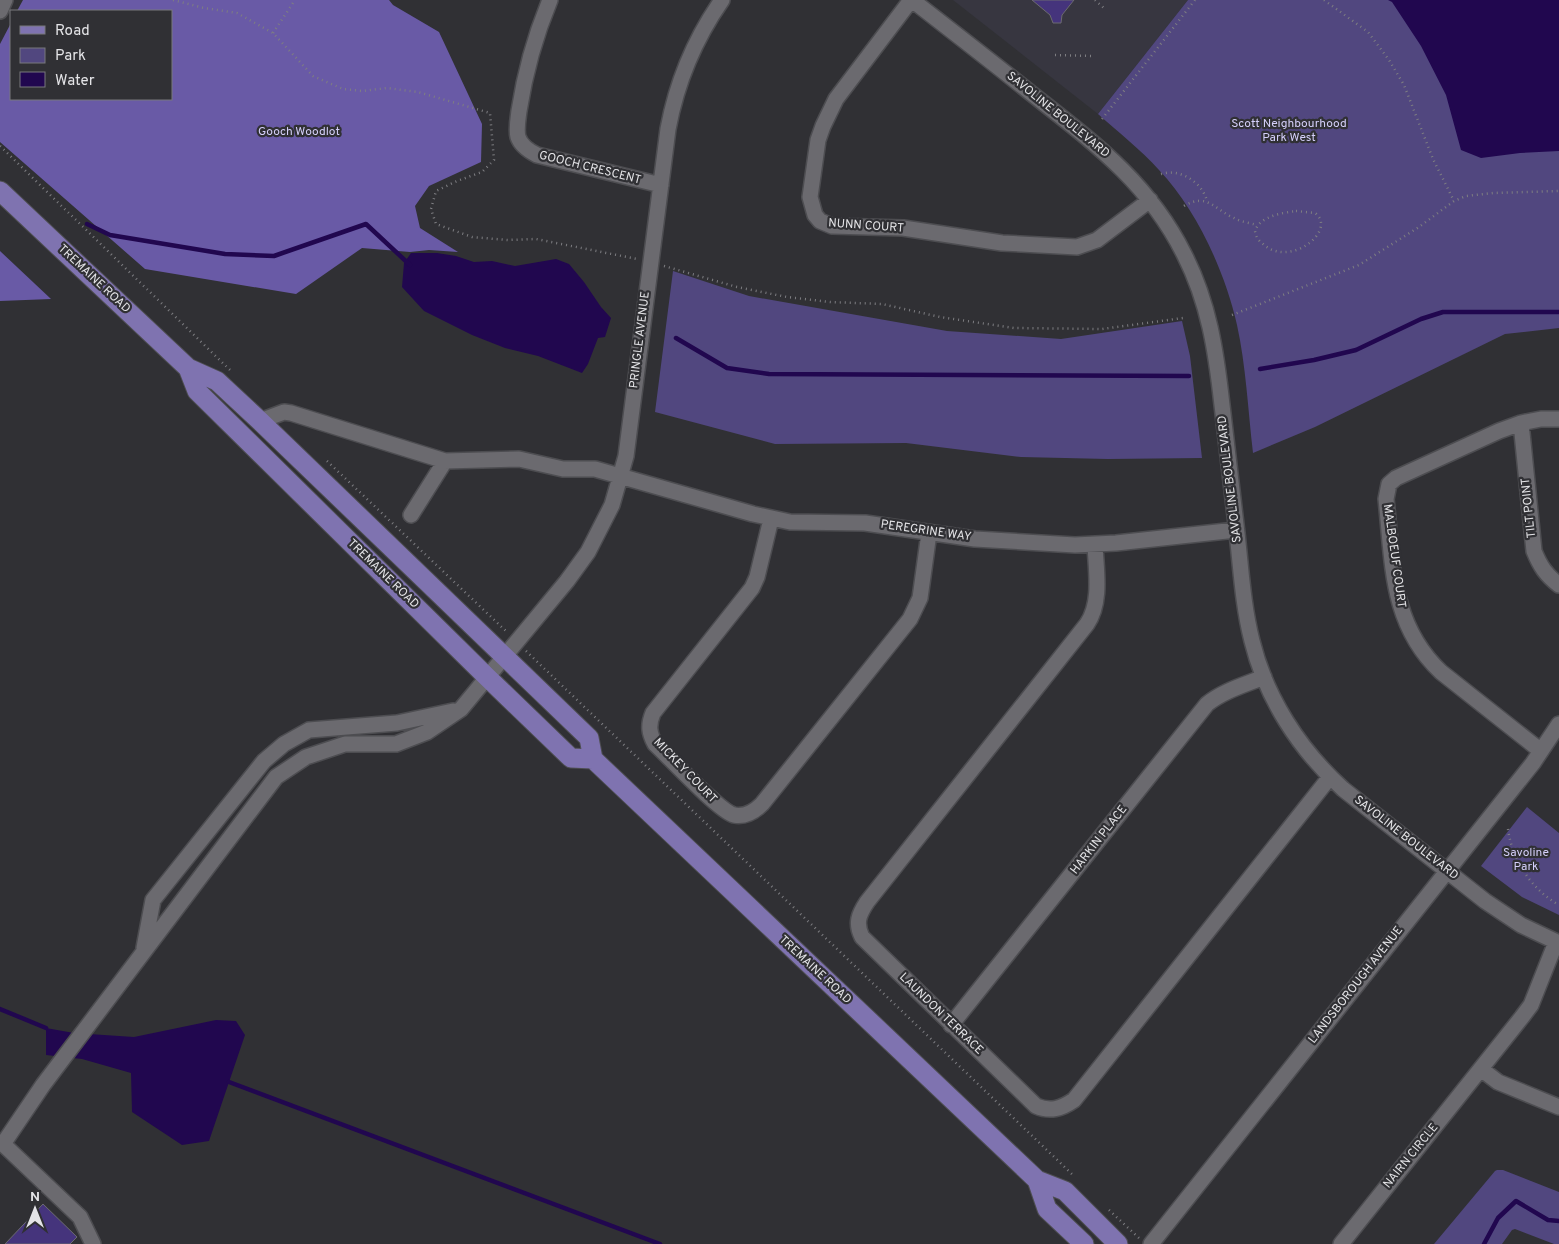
<svg xmlns="http://www.w3.org/2000/svg" width="1559" height="1244" viewBox="0 0 1559 1244" font-family="Overpass,sans-serif">
	<style>
		.built { fill: #373640 }
		.green { fill: #51477f }
		.forest { fill: #695aa6 }
		.water { fill: #21074f }
		.lines { fill: none; stroke-linecap: round; stroke-linejoin: round }
		.stream { stroke: #21074f; stroke-width: 4.5 }
		.building { fill: #45347c; stroke: #6c6b70 }
		.minor-casing { stroke: #4d4d51; stroke-width: 18 }
		.major-casing { stroke: #4d4d51; stroke-width: 21 }
		.path { stroke: #7e7e82; stroke-width: 2.5; stroke-dasharray: 1 4; stroke-linecap: butt }
		.minor { stroke: #6b6a6f; stroke-width: 15 }
		.major { stroke: #7f73b0; stroke-width: 19 }
		.labels { text-anchor: middle; dominant-baseline: central; stroke-width: 4.5; stroke-linejoin: round; paint-order: stroke }
		.street-label { font-size: 12px; fill: #e4e4e7; stroke: #303034 }
		.park-label { font-size: 12px; fill: #d4cff9; stroke: #303034 }
	</style>
	<rect width="100%" height="100%" fill="#303034"/>
	<path class="built" d="M953,0H1188L1098,114Z"/>
	<path class="green" d="M1188,0H1559V328L1505,334L1315,427L1253,453C1248,410 1246,366 1237,325C1225,272 1197,210 1159,170C1141,150 1118,132 1098,114Z
		M673,271L749,296L947,331L1061,339L1182,321L1190,356L1202,458L1108,459L1021,457L906,443L775,444L655,412Z
		M1527,807L1559,833V915L1522,897L1481,866Z
		M1497,1170H1503L1559,1192V1244H1554L1515,1229L1512,1230L1502,1244H1434L1495,1171Z"/>
	<path class="forest" d="M23,0H389L393,5L439,32L482,124L481,162L429,186L415,206L420,228L458,252L429,250L410,252L362,248L296,294L145,269L0,142V44L11,23V99H171V11H17Z
		M0,251L51,299L0,301Z"/>
	<path class="water" d="M1388,0H1559V151L1520,153L1481,158L1461,150L1446,95L1421,46L1392,2Z
		M411,253H437L456,256L474,262L492,261L515,266L556,259L569,264L584,282L601,307L611,318L605,337L598,338L588,364L582,373L538,356L505,348L472,335L424,311L402,287L404,263Z
		M216,1020L236,1021L245,1035L209,1141L182,1145L132,1112L131,1073L82,1059L46,1055V1028L74,1033L134,1037Z"/>
	<g class="lines">
		<path class="stream" d="M87,224L110,235L225,254L274,256L366,224L410,265
			M676,338L727,368L769,374L1189,376
			M1260,369L1314,360L1356,350L1421,319L1443,312H1559
			M0,1009L46,1028
			M229,1082L660,1244
			M1484,1244L1498,1218L1516,1201L1548,1220L1559,1221"/>
	</g>
	<path class="building" d="M1032,0H1074L1062,15L1061,23H1053L1050,15Z
		M43,1204L77,1237L70,1244H5Z"/>
	<g class="lines">
		<defs>
			<path id="minor" d="M550,0C535,36 525,72 519,111C518,119 516,129 518,137C521,146 529,151 537,155L661,185
				M911,0L836,99L823,126L818,140L810,197L815,215L820,221L832,226L903,228L1002,243L1077,247L1097,240L1150,200
				M912,0C952,31 992,62 1032,94C1093,142 1148,182 1184,254C1209,303 1216,351 1222,405C1227,448 1232,490 1237,533C1241,569 1243,606 1252,641C1266,698 1299,749 1343,789L1485,901L1521,925L1559,943
				M0,11L5,0
				M260,421L284,412L291,413L445,461L519,459L563,469H595L753,514L790,522L865,523L975,539L1075,545L1116,543L1236,530
				M1521,423L1534,551C1540,566 1546,575 1559,585
				M411,515L445,461
				M771,519L757,577L752,588L653,713C648,725 649,733 655,744C670,758 719,811 734,815C745,817 755,811 762,804L910,619L920,598L929,533
				M1095,545C1096,570 1102,602 1087,624L867,902C859,914 855,923 862,937L1036,1106C1050,1112 1061,1109 1074,1100L1330,777
				M1541,751L1441,672C1390,624 1393,563 1386,499L1389,484L1396,478L1499,431L1521,423L1541,419H1559
				M144,948L153,900L264,761L284,744L309,730L397,723L453,711
				M951,1025L1207,704C1223,691 1244,685 1264,677
				M1481,1069L1498,1082L1559,1107
				M93,1244L80,1217L3,1144L43,1085L276,777L306,757L345,744H396L427,732L461,709L567,581L588,552L612,505L626,456L668,129C677,81 694,40 722,0
				M1151,1244L1533,763L1559,724
				M1341,1244L1522,1017L1531,1005L1556,942"/>
			<path id="major" d="M0,191L188,368L217,381L260,421L589,738L593,759L1037,1180L1065,1191L1118,1244
				M188,368L197,391L487,677L571,758L593,759
				M1037,1180L1047,1209L1084,1244"/>
		</defs>
		<use href="#minor" class="minor-casing"/>
		<use href="#major" class="major-casing"/>
		<path class="path" d="M173,0L204,8L237,13L273,33L313,76L343,89L362,91L387,88L418,92L490,113L494,160L482,172L457,181L436,191L431,209L436,224L472,237L508,240L536,239L637,259
			M1095,0L1106,10
			M1324,0L1368,32L1389,60L1404,85L1433,159L1454,201
			M273,33L295,0
			M1055,55L1091,56
			M1102,119L1195,0
			M0,146L230,370
			M1161,174C1180,168 1202,182 1207,201
			M1184,206C1207,192 1215,210 1234,218C1241,222 1250,223 1257,225
			M1296,211L1315,213C1338,230 1290,269 1263,244C1258,240 1256,237 1255,231C1260,216 1282,213 1296,211Z
			M664,266L737,287L787,297L830,302L882,304L940,317L1014,328L1102,329L1183,318
			M1232,315L1359,265L1419,227L1454,201L1466,196L1493,193L1559,191
			M327,461L508,633
			M526,651L1074,1176
			M1508,829C1512,860 1531,889 1559,905
			M1109,1210L1139,1238"/>
		<use href="#minor" class="minor"/>
		<use href="#major" class="major"/>
	</g>
	<g class="labels">
		<g class="street-label">
			<text transform="translate(1058 115) rotate(39)">SAVOLINE BOULEVARD</text>
			<text transform="translate(590 168) rotate(14)">GOOCH CRESCENT</text>
			<text transform="translate(866 226) rotate(4)">NUNN COURT</text>
			<text transform="translate(94 279) rotate(43)">TREMAINE ROAD</text>
			<text transform="translate(640 340) rotate(-83)">PRINGLE AVENUE</text>
			<text transform="translate(1230 479) rotate(-97)">SAVOLINE BOULEVARD</text>
			<text transform="translate(1529 508) rotate(-96)">TILT POINT</text>
			<text transform="translate(926 531) rotate(8)">PEREGRINE WAY</text>
			<text transform="translate(1394 556) rotate(82)">MALBOEUF COURT</text>
			<text transform="translate(383 574) rotate(44)">TREMAINE ROAD</text>
			<text transform="translate(685 771) rotate(46)">MICKEY COURT</text>
			<text transform="translate(1406 838) rotate(38)">SAVOLINE BOULEVARD</text>
			<text transform="translate(1099 840) rotate(-52)">HARKIN PLACE</text>
			<text transform="translate(815 970) rotate(43)">TREMAINE ROAD</text>
			<text transform="translate(1356 985) rotate(-52)">LANDSBOROUGH AVENUE</text>
			<text transform="translate(941 1014) rotate(44)">LAUNDON TERRACE</text>
			<text transform="translate(1411 1156) rotate(-51)">NAIRN CIRCLE</text>
		</g>
		<g class="park-label">
			<text x="1289" y="124">Scott Neighbourhood<tspan x="1289" dy="14">Park West</tspan></text>
			<text x="299" y="132">Gooch Woodlot</text>
			<text x="1526" y="853">Savoline<tspan x="1526" dy="14">Park</tspan></text>
		</g>
	</g>
	<rect x="10" y="10" width="162" height="90" fill="#303034" stroke="#78787c"/>
	<rect x="20" y="26" width="25" height="8" fill="#7f73b0" stroke="#78787c"/>
	<text x="55" y="35" font-size="15" fill="#e4e4e7">Road</text>
	<rect x="20" y="48" width="25" height="15" fill="#51477f" stroke="#78787c"/>
	<text x="55" y="60" font-size="15" fill="#e4e4e7">Park</text>
	<rect x="20" y="72" width="25" height="15" fill="#21074f" stroke="#78787c"/>
	<text x="55" y="85" font-size="15" fill="#e4e4e7">Water</text>
	<g transform="translate(35 1209)" stroke="#303034" stroke-width="4" paint-order="stroke">
	<path d="M0-4L9 19L0 12L-9 19Z" fill="#e4e4e7"/>
	<text y="-8" font-size="14" font-weight="bold" text-anchor="middle" fill="#e4e4e7">N</text>
	</g>
</svg>
